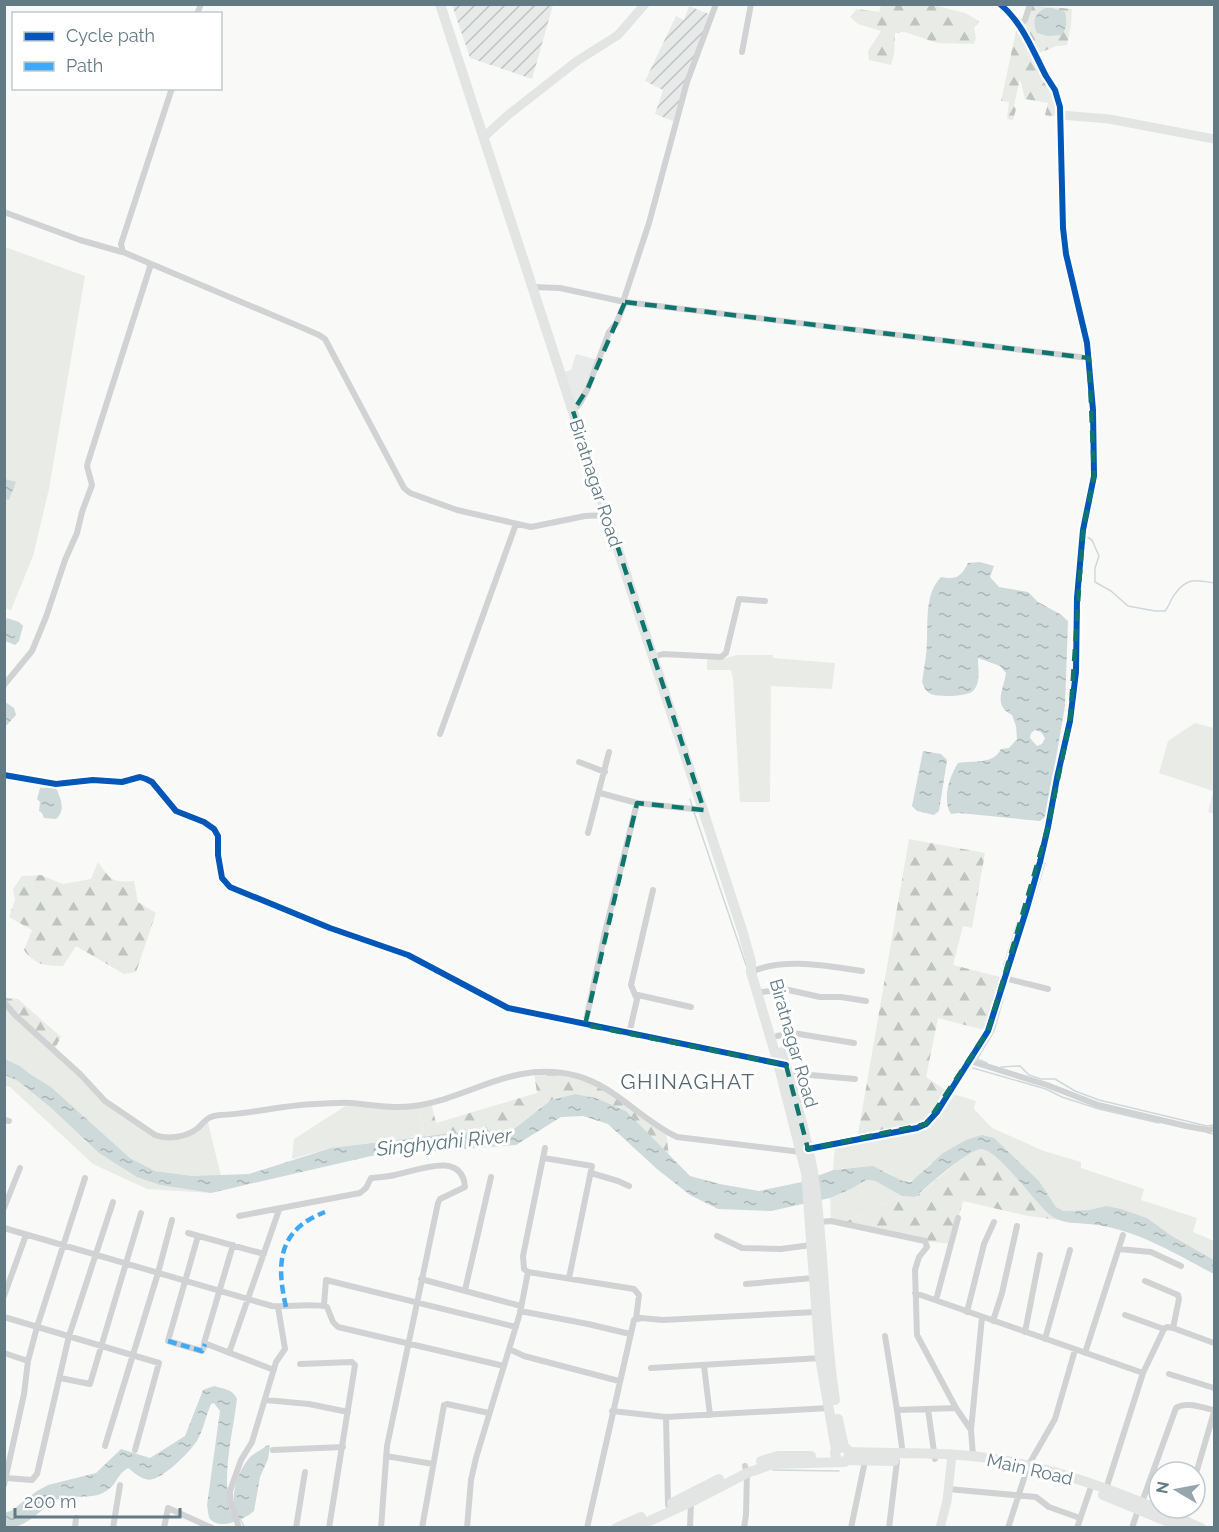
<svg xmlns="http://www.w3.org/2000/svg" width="1219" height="1532" viewBox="0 0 1219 1532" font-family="Raleway,sans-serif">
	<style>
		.built { fill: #e8eaea }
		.industrial { fill: url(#industrial-furrows) }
		.green { fill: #e9ece6 }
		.forest { fill: url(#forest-firs) }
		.water { fill: url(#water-ripples); fill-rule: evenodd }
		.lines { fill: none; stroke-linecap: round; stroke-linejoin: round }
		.stream { stroke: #ced9da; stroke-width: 1.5 }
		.street { stroke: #d1d2d3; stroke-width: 6 }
		.secondary { stroke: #e3e4e4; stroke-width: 9 }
		.primary { stroke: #e3e4e4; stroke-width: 10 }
		.quiet { stroke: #3fa9f5; stroke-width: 4.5; stroke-dasharray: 9 4.5; stroke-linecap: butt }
		.cycleway-casing { stroke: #fff; stroke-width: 10 }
		.cycleway { stroke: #0057b8; stroke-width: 6 }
		.marked { fill: none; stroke: #0f766e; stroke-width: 4.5; stroke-dasharray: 12 8; stroke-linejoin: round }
		.labels { text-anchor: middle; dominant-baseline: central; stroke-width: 6; stroke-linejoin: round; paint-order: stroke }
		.street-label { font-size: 18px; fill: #627a84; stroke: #fff }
		.water-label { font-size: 20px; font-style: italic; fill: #5d797e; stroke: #fff }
		.quarter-label { font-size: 21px; letter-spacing: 1.5px; fill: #55676f; stroke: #fff }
	</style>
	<defs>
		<pattern id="industrial-furrows" width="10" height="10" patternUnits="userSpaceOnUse" patternTransform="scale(1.5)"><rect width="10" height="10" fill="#e8eaea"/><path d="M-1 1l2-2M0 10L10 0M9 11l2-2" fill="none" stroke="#bfc3c3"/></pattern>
		<pattern id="forest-firs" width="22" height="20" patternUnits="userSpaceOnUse" patternTransform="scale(1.5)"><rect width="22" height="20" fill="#e9ece6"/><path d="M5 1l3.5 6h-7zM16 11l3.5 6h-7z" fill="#c0c4c0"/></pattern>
		<pattern id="water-ripples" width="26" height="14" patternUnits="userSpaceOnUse" patternTransform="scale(1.5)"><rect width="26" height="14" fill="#ced9da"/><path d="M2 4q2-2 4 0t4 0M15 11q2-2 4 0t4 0" fill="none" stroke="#abb5b6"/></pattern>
	</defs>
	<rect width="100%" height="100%" fill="#f9f9f8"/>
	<path class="built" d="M576,354L598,360L585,389L574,406L564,372L571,370Z"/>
	<path class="industrial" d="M452,5H553L532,79L470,58Z
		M689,6L709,14L673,121L655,114L663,90L645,81L676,16L684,20Z"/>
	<path class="green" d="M5,247L85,276L49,489L33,556L11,610L5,608Z
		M737,655H773V658L835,663L832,689L771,686L770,802H740L733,679L731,670H707V657L725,658Z
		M1195,723L1214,728V814L1208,812L1213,791L1159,773L1168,741Z
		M4,1002L93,1090L155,1135L189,1134L207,1118L221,1176H193L155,1171L130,1158L51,1087L30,1074L20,1066L5,1059Z
		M5,1075L18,1081L50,1107L99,1153L160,1185L211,1193L147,1189L93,1164L10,1087L5,1086Z
		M950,1093L976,1101L974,1109L992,1128L1044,1151L1081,1162V1168L1144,1189L1141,1200L1197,1218L1193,1232L1214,1241V1260L1172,1236L1147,1218L1106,1206L1089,1210L1064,1211L1056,1207L1039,1181L1018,1161L930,1163C925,1169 918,1180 910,1181C900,1183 893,1174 884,1171C867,1166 850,1168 833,1170L835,1144L917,1128Z
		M350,1103L418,1105L425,1136L331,1148L292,1159L294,1139Z
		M866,1180L875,1181L902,1196L843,1223L831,1221L830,1198L851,1189Z"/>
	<path class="forest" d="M934,5L965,13L979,21L974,28L976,38L974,44L937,43L905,32L895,33L894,54L891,65L869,60L868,51L881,31L858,24L850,17L857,9L879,12L881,5Z
		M1030,5L1072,9L1071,26L1067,45L1056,46L1035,55L1046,76L1059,112L1051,117L1045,115L1048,103L1025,99L1020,79L1014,105L1016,109L1013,120L1007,119L1009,102L1001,101L1016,31Z
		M909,839L985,853L972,928L963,926L953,965L1004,978L988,1031L938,1018L926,1077L950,1093L926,1124L857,1140Z
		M98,862C110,879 112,883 134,881L138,902L156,913L136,972L124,974L76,946L63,966C45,966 35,965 24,950L32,930L9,917L15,900L13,889L22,876L41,875L63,884L91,879Z
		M4,998L18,999L61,1037L54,1050L5,1002Z
		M534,1072L551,1073L595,1084L666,1132L669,1156L626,1111L596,1098L575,1094L551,1100L514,1129L425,1136L418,1105L431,1102L436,1123L537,1093Z
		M979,1149C1007,1152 1032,1206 1059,1220L1028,1216L963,1201L951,1244L925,1241L843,1223L902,1196L915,1197L966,1155Z"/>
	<path class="water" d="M1045,8H1052L1065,12C1067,21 1067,27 1062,35L1048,36L1037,33C1032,22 1034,14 1045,8Z
		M5,479L16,482L9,500L5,499Z
		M980,562L994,566L990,577L999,587L1028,592L1038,602L1060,614L1068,621L1065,706L1046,816L1040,821L959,813L951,814C942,800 949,777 958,763C974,760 993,765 1001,749L1009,748L1017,739L1016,726L1012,715C992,705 1004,689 1006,673L1000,666L978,658C978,669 981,683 973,691C967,697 937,697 931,694C926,692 924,687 922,682C924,668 927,654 927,640C928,619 925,594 941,577C956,580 961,577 968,563ZM1035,730L1041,732L1045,738L1042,744L1037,746L1030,738L1031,733Z
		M7,618L19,622L23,626L19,641L15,645L5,641V623Z
		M5,702L14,708L16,715L5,727Z
		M923,751L941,754L947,760L939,811L934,815L917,811L912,806Z
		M40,788H56C61,799 66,810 56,819L44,818L42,813L39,811L40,802L37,799Z
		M5,1059L20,1066L30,1074L51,1087L130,1158L155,1171L193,1176L249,1174L331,1148L444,1134L514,1129L551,1100L575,1094L596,1098L626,1111L690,1176L720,1184L759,1191L802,1182L833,1170L873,1166L903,1181L911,1182L943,1153L966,1140L982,1135L994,1138L1039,1181L1056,1207L1064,1211L1089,1210L1106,1206L1121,1209L1147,1218L1172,1236L1214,1260V1274C1177,1255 1140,1231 1097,1225C1081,1222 1063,1226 1049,1214C1034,1202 998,1149 981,1149C967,1150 928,1186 915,1197L902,1196L875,1181L866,1180L851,1189L830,1198L771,1211L718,1209L690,1195L657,1169L608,1124L583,1116L561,1117L516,1145L371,1156L211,1193L160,1185L137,1177L99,1153L50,1107L18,1081L5,1075Z
		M214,1386C224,1389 233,1389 237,1399C232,1438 222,1473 230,1511L234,1513C231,1494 237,1472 250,1457C255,1453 261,1450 266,1446L269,1445L270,1447L268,1459L260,1477L254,1511C245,1519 222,1530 211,1520C208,1517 208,1510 207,1505L220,1411L214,1403L211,1404C206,1415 204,1428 198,1439C192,1450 166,1476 153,1479C144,1482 136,1474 128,1468C117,1475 118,1481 110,1488C94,1503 72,1492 56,1500C41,1508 24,1532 5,1526L4,1513L11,1511L37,1491L48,1485L96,1473L121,1449L150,1458L185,1436L203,1390Z"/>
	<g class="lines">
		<path class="stream" d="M1082,340L1083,350
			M1087,537L1092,540L1099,556L1095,568V582L1111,591L1128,606L1155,611H1165C1170,605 1170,600 1175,594C1187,577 1196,580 1214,583
			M690,799L692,806
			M694,812L746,965
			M1026,925L1045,863
			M1004,965L1017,924
			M987,1063L977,1059L994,1031L1004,996
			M1001,1067L1020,1066L1029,1075L1041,1079H1055L1075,1091L1099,1100L1207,1126L1214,1125
			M973,1068L1046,1089L1062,1097L1099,1109L1159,1123
			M1208,1133L1214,1134
			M773,1470L839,1471
			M240,1519L245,1528"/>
		<path class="street" d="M197,14L201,4
			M1019,25L1025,20L1030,4
			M742,52L751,4
			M4,212L80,240L122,252
			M149,263L303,328L319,335L325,339L404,488L410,493L457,510L531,527L585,516L606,515
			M533,287L560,288L625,302L1089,358
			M573,411L580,403L588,388L609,332L616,324L625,302L624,299L649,223L687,82L716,4
			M653,657L663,654L721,657L726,653L739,599L765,601
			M4,685L32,651L46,617L65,560L77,533L82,512L92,485L87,466L88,462L150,267L149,263L123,252L121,244L172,88
			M440,734L516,524
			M579,762L605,772
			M600,793L637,803L703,810
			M588,833L609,752
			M751,972C784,957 827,966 862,971
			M1004,978L1048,989
			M762,992L784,989L820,997H841L866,1001
			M636,997L631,985L653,890
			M4,1002L15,1015L80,1074L105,1101L155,1135C168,1140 187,1137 198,1128C206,1120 208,1116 220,1115C252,1114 283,1105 315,1104C327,1104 339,1102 351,1103C372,1105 393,1109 414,1106C472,1098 513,1059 577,1076C615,1086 642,1121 677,1137L801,1152
			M585,1025L605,932L637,803
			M629,1034L638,995L691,1007
			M777,1036L793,1033L854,1043
			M970,1061L1047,1085L1098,1105L1186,1126L1208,1130L1214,1129
			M788,1073L855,1079
			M4,1120L9,1121
			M545,1148L523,1256L524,1269L528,1272L634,1289L639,1295L636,1319
			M544,1158L592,1166L569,1278
			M591,1173L618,1181L629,1186
			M4,1208L20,1168
			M239,1216L360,1193L366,1188L371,1178C379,1177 387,1177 395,1175C417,1171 462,1150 465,1187L440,1199L438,1203L387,1446L381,1528
			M819,1222L831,1221L925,1241L927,1247L919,1257L915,1270L917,1335L956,1408L971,1430L973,1456
			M4,1228L272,1306C285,1307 318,1303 327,1307L333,1322L338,1327L504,1366
			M188,1233L264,1254
			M198,1236L168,1341L202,1351L205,1344
			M717,1236L742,1248L781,1249L811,1245
			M233,1245L204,1343L274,1370
			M1119,1249L1151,1252L1181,1266
			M421,1279L521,1306
			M1145,1281L1178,1295L1179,1299L1173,1328
			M746,1284L813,1278
			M465,1290L491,1177
			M915,1293L1143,1373
			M4,1296L26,1235
			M936,1300L958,1218
			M324,1305L326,1280L516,1327
			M520,1311L588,1324L630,1334
			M967,1312L984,1244L994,1222
			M1125,1315L1164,1329
			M4,1317L159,1363L135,1450
			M993,1321L1002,1293L1017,1226
			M1025,1332L1040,1255
			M885,1336L897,1410
			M1045,1339L1070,1250
			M509,1349L524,1356L619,1381
			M4,1353L28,1361
			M229,1353L279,1210
			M1085,1353L1123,1235
			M300,1364L352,1362L355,1365L329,1528
			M704,1366L710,1415
			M651,1368L820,1358
			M1169,1374L1214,1388
			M60,1378L90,1384L141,1213
			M265,1400L309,1404L348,1412
			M928,1409L935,1459
			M612,1411L666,1417L829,1408
			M666,1417L668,1505
			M971,1430L982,1317
			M105,1446L158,1273L172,1220
			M273,1450L343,1447
			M903,1455L897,1410L956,1408
			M386,1456L433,1464
			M1195,1477L1214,1412
			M6,1478L32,1480L37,1474L69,1336L113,1202
			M4,1485L24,1394L28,1361L37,1327L85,1178
			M948,1489L1036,1497L1049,1507L1080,1518
			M1106,1489L1143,1373L1164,1329L1167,1327L1173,1328L1214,1343
			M1142,1502L1176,1408C1186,1401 1203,1408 1214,1410
			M1182,1519L1186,1508
			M75,1528L76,1518
			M113,1528L120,1485
			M164,1528L168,1508L212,1528
			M239,1528L230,1500V1491L241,1460L252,1442L276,1362L285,1349L278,1307
			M296,1528L305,1472
			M422,1528L444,1405L447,1404L489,1413
			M467,1528L471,1480L476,1458L520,1313L528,1272
			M587,1528L634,1320L641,1318L663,1320L816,1312
			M690,1528L691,1502
			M744,1528L746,1515L747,1473L745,1466
			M851,1528L865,1461
			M889,1528L897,1461
			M1008,1528L1028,1466L1055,1419L1075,1350
			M1077,1528L1092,1484
			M1132,1528L1138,1510"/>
		<path class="secondary" d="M1061,115L1109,119L1214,139
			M485,136L508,115L577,61L618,35L645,4
			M4,775L56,784L93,780L122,782L140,777L146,779L152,782L176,811L204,822L214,829L218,836V855L222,878L230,887L330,928L408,955L508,1008L782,1064
			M808,1149L917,1128L926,1124L937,1112L988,1031L1027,908L1040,862L1048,827L1057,778L1070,721L1076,672L1077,598L1083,530L1094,476L1093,410L1087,343L1066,254L1063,228L1060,107L1055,90L1046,76C1033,51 1022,22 1000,4
			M940,1528L947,1501L952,1455"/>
		<path class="primary" d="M440,4L743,933L751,962V972L778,1063L806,1173L820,1358L836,1450
			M782,1052C794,1091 806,1132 813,1172C825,1248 823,1325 835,1400
			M838,1419L844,1447
			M850,1452C900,1454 952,1451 1001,1460C1070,1472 1137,1499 1201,1528
			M848,1460L894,1461
			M761,1461L778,1456H811
			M1103,1495L1183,1528
			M672,1503L719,1479
			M616,1528L641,1517
			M634,1528L691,1502L747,1473L773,1464L843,1462H845L850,1455L848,1450L844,1447L838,1448L835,1453L836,1458L840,1462"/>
		<path class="quiet" d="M286,1307C276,1263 278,1230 325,1212
			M168,1341L202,1351L205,1344"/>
		<defs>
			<path id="cycleway" d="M4,775L56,784L93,780L122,782L140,777L146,779L152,782L176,811L204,822L214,829L218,836V855L222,878L230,887L330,928L408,955L508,1008L786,1065
				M808,1149L917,1128L926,1124L937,1112L988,1031L1027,908L1040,862L1048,827L1057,778L1070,721L1076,672L1077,598L1083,530L1094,476L1093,410L1087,343L1066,254L1063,228L1060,107L1055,90L1046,76C1033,51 1022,22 1000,4"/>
		</defs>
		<use href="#cycleway" class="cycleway-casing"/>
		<use href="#cycleway" class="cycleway"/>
	</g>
	<path class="marked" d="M625,302L1089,358L1094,476L1083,530L1070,721L1048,827L988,1031L926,1124L808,1149L786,1065L585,1025L637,803L704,810L573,411L588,388Z"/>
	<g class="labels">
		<g class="street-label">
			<text transform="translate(596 483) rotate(72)">Biratnagar Road</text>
			<text transform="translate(794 1043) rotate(74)">Biratnagar Road</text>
			<text transform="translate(1030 1469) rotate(13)">Main Road</text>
		</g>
		<g class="water-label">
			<text transform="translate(444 1142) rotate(-6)">Singhyahi River</text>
		</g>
		<g class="quarter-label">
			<text x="688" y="1081">GHINAGHAT</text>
		</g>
	</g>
	<rect width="1219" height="1532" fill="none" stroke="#627a84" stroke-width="12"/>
	<rect x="12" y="12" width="210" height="78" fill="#ffffff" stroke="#c0cace" stroke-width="1.5"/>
	<rect x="24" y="32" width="30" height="9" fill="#0057b8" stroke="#c0cace" stroke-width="1.5"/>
	<text x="66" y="42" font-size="18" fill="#627a84">Cycle path</text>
	<rect x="24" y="62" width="30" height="9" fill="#3fa9f5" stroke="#c0cace" stroke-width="1.5"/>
	<text x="66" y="72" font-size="18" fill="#627a84">Path</text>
	<g transform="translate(1177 1490) rotate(280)"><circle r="28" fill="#ffffff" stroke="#c0cace" stroke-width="1.5"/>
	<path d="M0-4.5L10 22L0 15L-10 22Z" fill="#97a6ad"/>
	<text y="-9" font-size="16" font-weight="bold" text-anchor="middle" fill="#627a84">N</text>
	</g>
	<path d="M15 1508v9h165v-9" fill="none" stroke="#627a84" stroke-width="3"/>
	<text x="24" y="1508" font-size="18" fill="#627a84" stroke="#ffffff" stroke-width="4.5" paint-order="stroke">200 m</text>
</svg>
